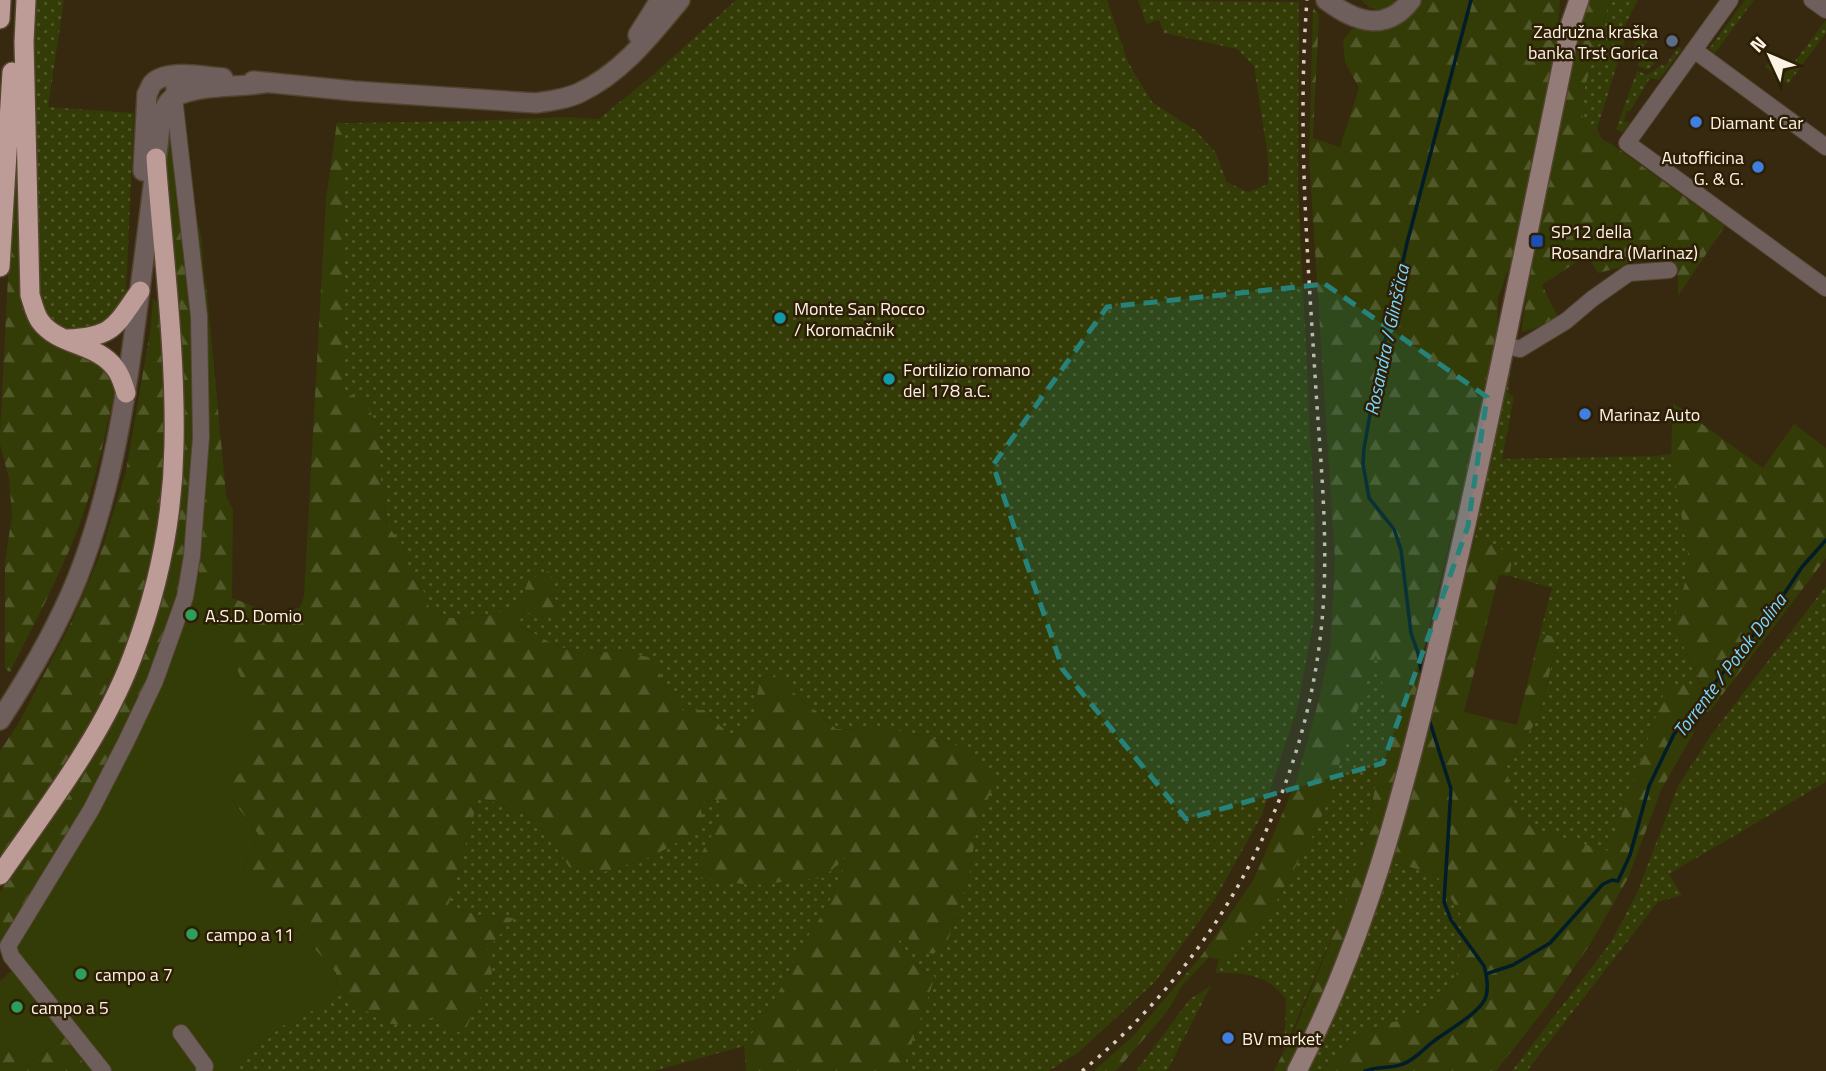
<svg xmlns="http://www.w3.org/2000/svg" width="1826" height="1071" viewBox="0 0 1826 1071" font-family="'Titillium Web',sans-serif">
	<style>
		.grass { fill: url(#grass-dots) }
		.forest { fill: url(#forest-firs) }
		.park { fill: #333b06 }
		.lines { fill: none; stroke-linecap: round; stroke-linejoin: round }
		.stream { stroke: #001d29; stroke-width: 3.5 }
		.minor-casing { stroke: #53442e; stroke-width: 18 }
		.tertiary-casing { stroke: #53442e; stroke-width: 22 }
		.secondary-casing { stroke: #53442e; stroke-width: 22 }
		.trunk-casing { stroke: #53442e; stroke-width: 22 }
		.minor { stroke: #6e5f5d; stroke-width: 16 }
		.tertiary { stroke: #6e5f5d; stroke-width: 19 }
		.secondary { stroke: #937b78; stroke-width: 19 }
		.trunk { stroke: #bd9b96; stroke-width: 19 }
		.rail { stroke: #d8cdbe; stroke-width: 3.5; stroke-dasharray: 3.5 7; stroke-linecap: butt }
		.marked { fill: #27827a; fill-opacity: 0.2; stroke: #27827a; stroke-width: 5; stroke-dasharray: 14 9; stroke-linejoin: round }
		.service-dot { fill: #5c6f8a; stroke: #2d1e06; stroke-width: 2.5 }
		.shop-dot { fill: #3f7fe0; stroke: #2d1e06; stroke-width: 2.5 }
		.transit-dot { fill: #1a4fb4; stroke: #2d1e06; stroke-width: 2.5 }
		.culture-dot { fill: #0f9aa8; stroke: #2d1e06; stroke-width: 2.5 }
		.leisure-dot { fill: #2e9e5b; stroke: #2d1e06; stroke-width: 2.5 }
		.labels { text-anchor: middle; dominant-baseline: central; stroke-width: 5; stroke-linejoin: round; paint-order: stroke }
		.poi-label { font-size: 18px; fill: #fdf3e5; stroke: #2d1e06; text-anchor: start }
		.water-label { font-size: 19px; font-style: italic; fill: #79d6fe; stroke: #2d1e06 }
	</style>
	<defs>
		<pattern id="grass-dots" width="8" height="8" patternUnits="userSpaceOnUse" patternTransform="scale(1.75)"><rect width="8" height="8" fill="#333b06"/><path d="M2 2h.1M6 6h.1" fill="none" stroke="#51582a" stroke-width="1.8" stroke-linecap="round"/></pattern>
		<pattern id="forest-firs" width="22" height="20" patternUnits="userSpaceOnUse" patternTransform="scale(1.75)"><rect width="22" height="20" fill="#333b06"/><path d="M5 1l3.5 6h-7zM16 11l3.5 6h-7z" fill="#51582a"/></pattern>
	</defs>
	<rect width="100%" height="100%" fill="#372810"/>
	<path class="grass" d="M36,0H64L48,107L134,113L126,294L107,326L66,330L49,316L36,288L34,58Z
		M736,0H1107L1128,62L1152,102L1195,130L1216,153L1227,182L1248,192L1268,184V158L1254,66L1237,49L1164,33L1159,20L1146,24L1138,0L1299,2L1298,189L1315,525L1314,619L1297,710L1262,815L1215,899L1156,981L1079,1052L1049,1071H902L935,977L917,966L899,943L900,929L918,949L947,943L970,872L977,825L984,804L956,745L901,731L836,729C816,709 793,694 773,674L760,679L754,712L732,737L704,710H682L664,683L652,658L618,651L581,654L553,644L515,623L527,613L529,579L518,607L489,615L450,618L429,610L424,592L407,568L404,547L387,525L381,482L345,392V123L472,121L564,117L599,119L654,74Z
		M1610,0H1638L1624,27L1623,34L1626,36L1597,129L1602,139L1614,146L1605,145L1585,127L1580,104Z
		M1745,0H1754L1715,53L1709,49Z
		M1826,20V33L1788,84L1765,67L1769,61L1786,73Z
		M1649,27L1656,30L1640,52L1655,63L1648,70L1638,66L1639,61L1631,58L1636,41L1642,39Z
		M1679,47L1682,49L1659,80L1650,78L1630,111H1627L1624,121L1630,122L1622,133L1616,129L1637,71L1648,75L1662,64L1664,67Z
		M1506,360H1509L1511,364L1508,393L1514,397L1502,459L1655,456L1671,454L1690,566L1673,623L1701,685H1667L1610,852L1535,831L1511,801L1507,765L1539,717L1558,639L1540,633L1552,588L1509,576L1512,556L1476,534Z
		M1826,586V782L1669,874L1682,895L1658,902L1527,1071H1512L1611,942L1637,893L1678,786L1711,735Z
		M1376,653L1389,714L1364,846L1345,906L1284,1050L1286,999C1266,974 1245,973 1215,973L1219,959L1225,961L1271,911L1319,824Z
		M479,797L521,812L549,834L569,867L699,803L725,799L721,820L698,859L853,849L826,909L802,946L780,990L744,1046L654,1071H225C244,1056 262,1041 281,1027C302,1012 326,1010 337,986L359,1006L385,1023L400,1025L428,1017L463,1033L485,951L514,918L478,915L448,906Z
		M1391,862L1436,874L1464,920L1456,978L1427,1012L1383,1025L1347,1041L1330,1071H1306Z
		M1211,986L1167,1071H1136L1190,999Z"/>
	<path class="forest" d="M1361,0H1397L1383,10L1370,8Z
		M1419,0H1560L1557,45L1515,251L1498,298L1497,340C1474,442 1449,543 1425,644C1420,668 1416,693 1411,717C1383,839 1344,959 1287,1071H1274L1294,1032L1345,906L1364,846L1389,714L1376,655L1319,824L1271,911L1225,961L1209,957L1182,986L1167,1012L1116,1071H1094L1134,1035L1202,955L1254,879L1296,782L1318,703L1330,649L1335,561L1309,157L1313,8L1319,15L1313,138L1340,147L1359,88L1345,62L1343,40L1352,29L1390,28L1412,16Z
		M1588,0H1610L1580,104L1585,127L1605,145L1614,146L1725,226L1678,296V276L1667,255L1650,253L1633,258L1622,267L1598,273L1587,255L1542,285L1558,317L1536,328L1521,332L1531,270L1529,250L1579,28Z
		M167,118L172,124L176,202L185,253L193,341L195,428L182,578L159,648L133,711L99,782L0,949V892L86,766L166,571L165,164Z
		M337,122L345,123V392L365,402L379,428L381,482L387,525L404,547L407,568L424,592L430,610L450,618L489,615L518,607L529,579L549,571L560,619L527,613L516,624L553,644L581,654L618,651L653,658L664,683L682,710H704L732,737L754,712L760,679L773,674C793,694 816,709 836,729L901,731L956,745L996,779L977,825L970,872L947,943L933,954L918,949L900,930L899,943L917,966L935,977L902,1071H746L744,1046L780,990L802,946L826,909L852,851L823,878L751,885L697,878L698,859L721,820L724,799L699,803L705,827L651,857L604,872L569,867L549,834L521,812L479,797L448,906L478,915L514,918L486,951L492,973L463,1034L428,1017L400,1025L385,1023L359,1006L337,986L336,973L244,869L258,834L223,788L198,582L210,384L204,260L226,495L233,510L232,598C254,606 277,618 300,607L304,596L326,198Z
		M18,138L23,293L74,351L105,367L116,385C106,432 96,480 79,526C60,576 34,624 10,672L5,669V561L12,516L9,479L0,444V434L12,198Z
		M153,298L160,305L165,371L166,448L156,558L129,642L77,748L0,860V751L18,724L71,623L100,555L126,471L150,332Z
		M1673,403L1763,468L1794,424L1826,448V558L1710,711L1695,714L1693,734L1662,788L1628,878L1591,943L1548,1005L1496,1071H1330L1347,1041L1383,1025L1427,1012L1456,978L1464,920L1436,874L1391,862L1476,534L1513,556L1509,576L1499,575L1464,712L1517,725L1540,633L1558,638L1539,717L1507,765L1511,801L1535,831L1609,851L1667,684H1701L1673,623L1690,566L1671,454Z
		M0,1037L24,1068L65,1037L84,1064L86,1071H0Z"/>
	<path class="park" d="M167,118L185,122L188,181L202,239L210,384L198,582L249,696L247,767L223,788L258,834L244,869L336,973L337,986L332,997L322,1006L284,1025L225,1071H86L84,1064L65,1037L24,1068L0,1037V981L11,971L0,949L99,782L133,711L159,648L182,578L195,428L193,341L185,253L176,202L172,124Z"/>
	<g class="lines">
		<path class="stream" d="M1422,675L1418,653L1411,633L1401,550L1394,529L1369,498L1363,464L1364,448L1376,381L1407,243L1471,0
			M1486,974L1513,965L1550,943L1603,884L1612,880L1618,881L1630,855L1649,786L1674,734L1774,609L1802,567L1826,540
			M1365,1071C1378,1066 1391,1069 1403,1064C1416,1059 1423,1049 1434,1041C1447,1031 1478,1014 1485,999C1489,990 1487,975 1484,966L1451,920L1444,902L1451,789L1429,719"/>
		<defs>
			<path id="minor" d="M1730,0L1627,143L1826,288
				M1812,0L1826,10
				M1694,50L1826,147
				M1504,345L1520,349L1566,321L1592,299L1629,273L1669,270
				M181,1033L205,1066L204,1071
				M103,1071L11,956L8,946L91,810L126,742L155,681L185,597L192,556L201,437L199,316L174,97L175,75"/>
			<path id="tertiary" d="M1326,0C1355,22 1386,33 1411,0
				M638,35L660,0
				M253,81L354,91L536,103C551,101 566,99 579,93C622,73 651,35 680,0
				M143,171L147,94C149,91 150,87 152,84C165,68 205,77 223,78
				M0,720C29,676 57,628 77,579C112,491 126,398 138,304C146,243 154,181 161,119C164,110 167,100 176,96C202,84 237,88 265,83"/>
			<path id="secondary" d="M1297,1071C1372,926 1408,774 1445,616C1491,419 1530,221 1571,23L1579,0"/>
			<path id="trunk" d="M26,0L24,42L30,295C33,304 35,314 40,321C58,346 97,343 115,368C121,375 123,384 126,393
				M0,19L1,0
				M0,267L12,72
				M68,339C114,337 115,326 140,291
				M0,875C48,806 102,737 132,658C158,590 173,517 174,445C176,350 163,253 156,158"/>
		</defs>
		<use href="#minor" class="minor-casing"/>
		<use href="#tertiary" class="tertiary-casing"/>
		<use href="#secondary" class="secondary-casing"/>
		<use href="#trunk" class="trunk-casing"/>
		<use href="#minor" class="minor"/>
		<use href="#tertiary" class="tertiary"/>
		<use href="#secondary" class="secondary"/>
		<use href="#trunk" class="trunk"/>
		<path class="rail" d="M1082,1071C1218,960 1306,795 1322,621C1329,544 1321,467 1316,391C1308,260 1297,131 1307,0"/>
	</g>
	<path class="marked" d="M1325,284L1487,397L1468,526L1383,763L1186,819L1063,670L993,465L1107,307Z"/>
	<circle class="service-dot" cx="1672" cy="41" r="7"/>
	<g class="shop-dot">
		<circle cx="1696" cy="122" r="7"/>
		<circle cx="1758" cy="167" r="7"/>
		<circle cx="1585" cy="414" r="7"/>
		<circle cx="1228" cy="1038" r="7"/>
	</g>
	<rect class="transit-dot" x="1530" y="234" width="14" height="14" rx="3.5"/>
	<g class="culture-dot">
		<circle cx="780" cy="318" r="7"/>
		<circle cx="889" cy="379" r="7"/>
	</g>
	<g class="leisure-dot">
		<circle cx="191" cy="615" r="7"/>
		<circle cx="192" cy="934" r="7"/>
		<circle cx="81" cy="974" r="7"/>
		<circle cx="17" cy="1007" r="7"/>
	</g>
	<g class="labels">
		<g class="poi-label">
			<text x="1658" y="31" text-anchor="end">Zadružna kraška<tspan x="1658" dy="21">banka Trst Gorica</tspan></text>
			<text x="1710" y="122">Diamant Car</text>
			<text x="1744" y="157" text-anchor="end">Autofficina<tspan x="1744" dy="21">G. &amp; G.</tspan></text>
			<text x="1551" y="231">SP12 della<tspan x="1551" dy="21">Rosandra (Marinaz)</tspan></text>
			<text x="794" y="308">Monte San Rocco<tspan x="794" dy="21">/ Koromačnik</tspan></text>
			<text x="903" y="369">Fortilizio romano<tspan x="903" dy="21">del 178 a.C.</tspan></text>
			<text x="1599" y="414">Marinaz Auto</text>
			<text x="205" y="615">A.S.D. Domio</text>
			<text x="206" y="934">campo a 11</text>
			<text x="95" y="974">campo a 7</text>
			<text x="31" y="1007">campo a 5</text>
			<text x="1242" y="1038">BV market</text>
		</g>
		<g class="water-label">
			<text transform="translate(1386 340) rotate(-78)">Rosandra / Glinščica</text>
			<text transform="translate(1729 665) rotate(-53)">Torrente / Potok Dolina</text>
		</g>
	</g>
	<g transform="translate(1770 56) rotate(314)" stroke="#2d1e06" stroke-width="5" paint-order="stroke">
	<path d="M0-5L12 26L0 18L-12 26Z" fill="#fdf3e5"/>
	<text y="-10" font-size="19" font-weight="bold" text-anchor="middle" fill="#fdf3e5">N</text>
	</g>
</svg>
